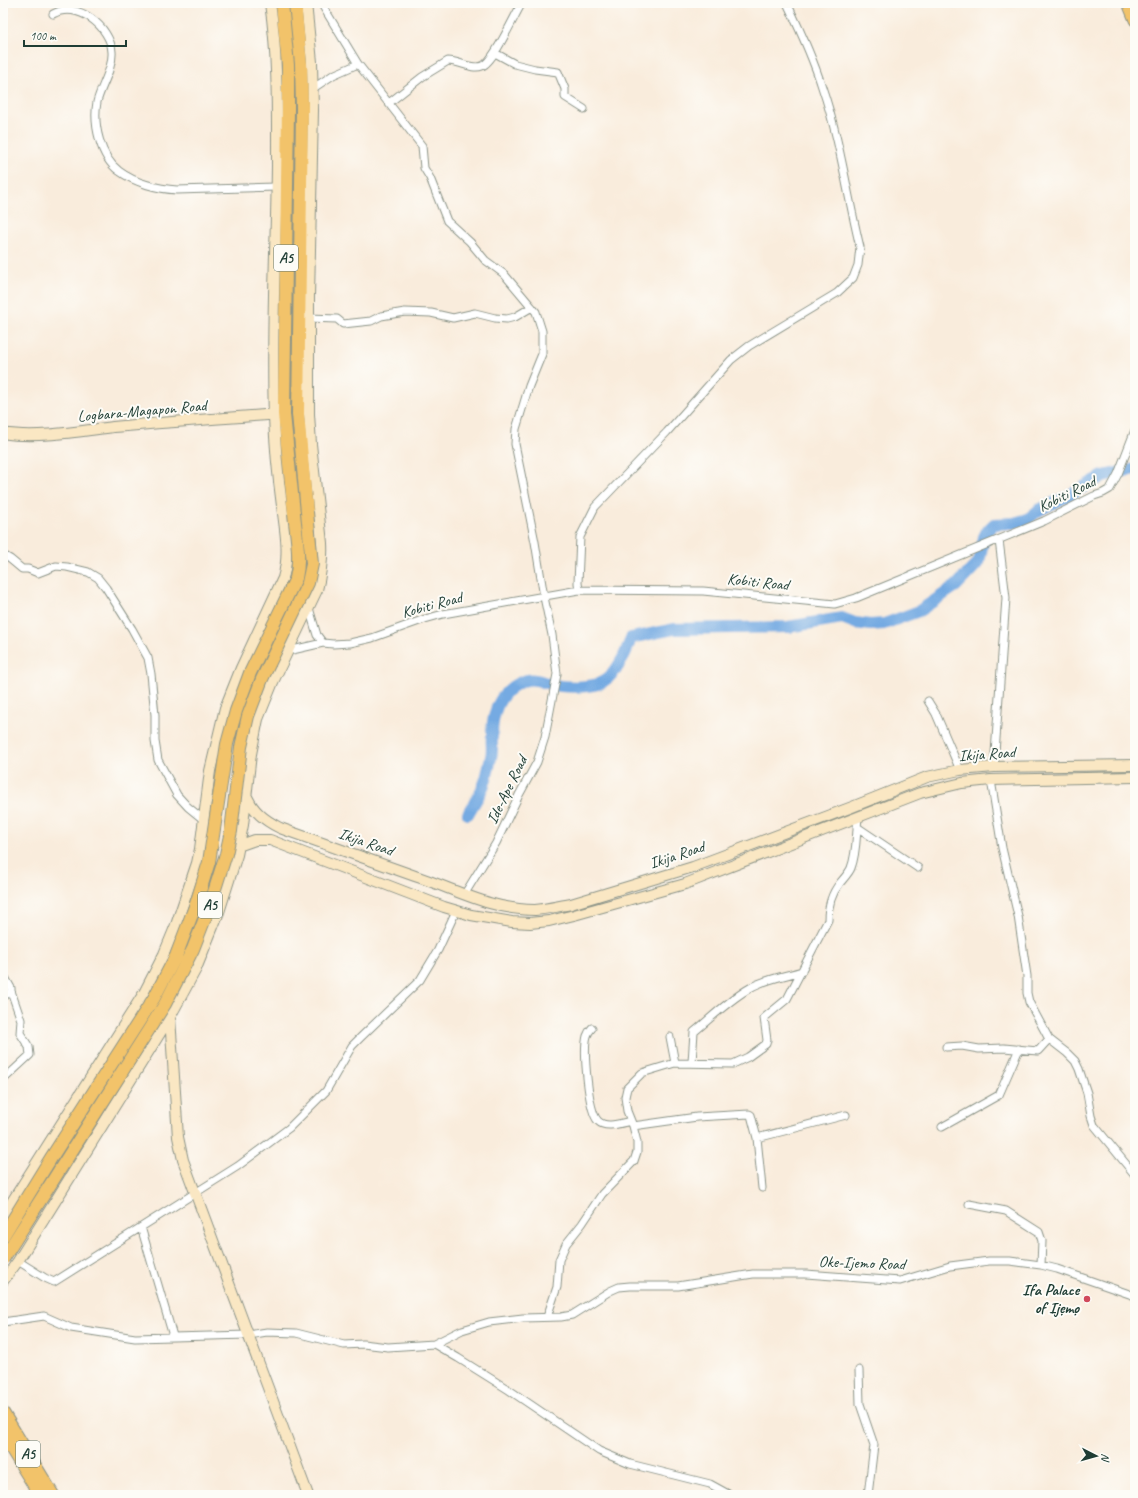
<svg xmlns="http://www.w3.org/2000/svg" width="1138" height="1498" viewBox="0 0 1138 1498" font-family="Caveat,sans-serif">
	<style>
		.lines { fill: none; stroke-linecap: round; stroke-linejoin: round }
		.river { stroke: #74aae2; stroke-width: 12 }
		.street-casing { stroke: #8c9488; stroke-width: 9 }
		.secondary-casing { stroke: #8c9488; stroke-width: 12 }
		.primary-casing { stroke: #8c9488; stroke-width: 13 }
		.highway-casing { stroke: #8c9488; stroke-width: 14 }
		.street { stroke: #fff; stroke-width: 7 }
		.secondary { stroke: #fae7c3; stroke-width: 10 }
		.primary { stroke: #f2c36a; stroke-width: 11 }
		.highway { stroke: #f2c36a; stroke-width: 12 }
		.highway-bridge-casing { stroke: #8c9488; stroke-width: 14; stroke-linecap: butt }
		.highway-bridge { stroke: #f2c36a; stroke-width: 12 }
		.poi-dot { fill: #d1495b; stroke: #fdfcf7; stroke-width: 1.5 }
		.labels { text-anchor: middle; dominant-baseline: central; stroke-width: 4; stroke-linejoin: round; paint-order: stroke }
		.shield { fill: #fdfcf7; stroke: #62766e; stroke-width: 1 }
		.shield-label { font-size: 15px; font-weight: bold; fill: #1f3d34 }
		.street-label { font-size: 16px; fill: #1f3d34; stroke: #fdfcf7 }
		.poi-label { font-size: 16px; font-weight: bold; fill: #1f3d34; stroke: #fdfcf7; text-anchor: end }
	</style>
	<rect width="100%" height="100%" fill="#fdfcf7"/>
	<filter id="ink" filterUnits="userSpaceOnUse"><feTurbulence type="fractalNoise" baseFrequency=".025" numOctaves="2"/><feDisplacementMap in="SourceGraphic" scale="8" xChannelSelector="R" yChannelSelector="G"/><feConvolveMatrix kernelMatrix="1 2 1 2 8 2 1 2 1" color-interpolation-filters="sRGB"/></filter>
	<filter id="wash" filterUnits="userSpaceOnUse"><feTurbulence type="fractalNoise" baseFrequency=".012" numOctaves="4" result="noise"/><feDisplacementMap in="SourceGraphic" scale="16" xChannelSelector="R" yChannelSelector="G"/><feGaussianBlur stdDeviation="0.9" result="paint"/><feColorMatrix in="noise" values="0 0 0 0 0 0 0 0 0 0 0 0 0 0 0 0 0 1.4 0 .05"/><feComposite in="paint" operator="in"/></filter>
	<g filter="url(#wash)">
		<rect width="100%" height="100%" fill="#f9ecdc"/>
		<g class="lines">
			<path class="river" d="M468,814C473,805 479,796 483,787C487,778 489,767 491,757C493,750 491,743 492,736C492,718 497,698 512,687C534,672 539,684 561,686C572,687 587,687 598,684C615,678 626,654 631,638L674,629L788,627L842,618L855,623L870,625L884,624L919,611L956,586L979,562L984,537L987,531L994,524L1014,523L1028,519L1039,510L1066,497L1103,476L1135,469"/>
		</g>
	</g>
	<g filter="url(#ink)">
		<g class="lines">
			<defs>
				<path id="street" d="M321,3L358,64L422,146L424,168L430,178L447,221L470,242L485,260L504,274L536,312L542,331V354L529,386L516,429L515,444L535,542L544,597L552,635L557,674L545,737L537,762L519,795L496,843L464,895
					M53,14C77,0 111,27 112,52C113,69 101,86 97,102C93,124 100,157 119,171C135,183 158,189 177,190L276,187
					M495,53L515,64L535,69L558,72L565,89V97L584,109
					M312,89L333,75L358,64
					M389,103L422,77L448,61C459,61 472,70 482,66C494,62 514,16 522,3
					M309,318L337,319L343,324L371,321L381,316L405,312L431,313L453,318L475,313L495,318L507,319L515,317L532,307
					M3,555L10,559L22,569H28L38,573L56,566L67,567L88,572L98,578L106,588L132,629L148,658L151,674L155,715V741L158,760L177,795L188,807L204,820
					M579,590L578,583L580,537L595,507L667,432L731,360L749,346L837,293L853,278L858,265L860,247C847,194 840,139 822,87C813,58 800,30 787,3
					M309,608L317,635L323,643
					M288,651L323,643L333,644L350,643L372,638L425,619L443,614L579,590L703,591L835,604L856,598L1044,521L1094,496L1103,493L1110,489L1118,474L1135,430
					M928,701L936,714L960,770
					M994,767L1006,598L999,540
					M991,780L1002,848L1018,916L1027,976V993L1029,1002L1049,1039L1067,1053L1075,1061L1079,1069L1087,1093L1091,1116L1094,1125L1135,1175
					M857,827L918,868
					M3,974L11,988V991L21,1020L20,1033L29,1047L30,1055L3,1080
					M3,997L11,991
					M592,1028C590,1030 588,1033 587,1036C583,1050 588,1111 598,1121C606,1129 621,1123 631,1121
					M670,1037L675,1063
					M946,1047L962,1046L979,1049L1004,1048L1038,1051L1049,1039
					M692,1062L694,1032C712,1017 729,1000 750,988C765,979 785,976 802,971
					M633,1126L697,1117L749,1114L751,1115L757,1138L762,1188
					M942,1127L999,1095L1019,1049
					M757,1138L846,1115
					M969,1204L1006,1211L1039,1232L1042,1241L1041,1265
					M141,1227L173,1336
					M18,1261L45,1278L54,1282L238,1166L289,1128L326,1091L352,1046L361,1037L420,980L438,950L456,911
					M547,1317L557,1287L559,1260L566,1244L582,1224L602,1194L634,1161L637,1152V1142L633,1126L627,1111L625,1097L627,1088L642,1073L675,1063L733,1064L748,1057L766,1044L767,1040L764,1018L787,999L828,920C828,906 831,894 840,883C844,878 849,873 851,868C857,853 856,834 858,818
					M3,1322L44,1316L71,1328L135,1338L248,1335L267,1332L296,1333L344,1345L363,1344L388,1347L434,1344L462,1330L489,1322L523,1318L561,1317L572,1315L610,1291L619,1287L630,1286H678L753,1274H806L900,1281L950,1266L989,1261H1010L1041,1265L1057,1269L1135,1296
					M434,1344L458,1358L509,1390L599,1451L630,1464L710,1484L730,1495
					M859,1370L860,1404L874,1445L868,1495"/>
				<path id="secondary" d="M3,433C35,439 80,431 113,427C168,422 224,418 280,414
					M246,795C253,811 264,820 280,828C325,844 370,860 415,876C455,889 491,910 535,910C547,909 559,906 571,904L693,867L852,807L927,777L960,770L994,767L1135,765
					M238,846L255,840H270L444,907L471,915L512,922L530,923L549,921L574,915L685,884L920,793L962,783L991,780L1135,777
					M170,1017L178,1137L183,1160L308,1495
					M3,1216L144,993L164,954L176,925L197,863L200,849L210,771L225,708L241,668L283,578C290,554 285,530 282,506C278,476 275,446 274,416C271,332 276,249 277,166C277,111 278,57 270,3
					M3,1281L18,1261L170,1017L196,969L219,912L237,855L243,825L251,754L258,719L273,682L317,590C321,574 323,560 322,543L311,444L309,414V297L313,110L312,62L306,3"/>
				<path id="primary" d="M1128,3L1135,20"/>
				<path id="highway" d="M282,3L288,65V109L284,414L294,513
					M295,3L301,64L302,109L298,414L307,512
					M3,1413L53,1495
					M3,1435L40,1495"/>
			</defs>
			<use href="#street" class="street-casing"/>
			<use href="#secondary" class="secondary-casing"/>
			<use href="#primary" class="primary-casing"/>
			<use href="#highway" class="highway-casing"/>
			<use href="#street" class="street"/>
			<use href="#secondary" class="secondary"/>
			<use href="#primary" class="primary"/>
			<use href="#highway" class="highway"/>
			<defs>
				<path id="highway-bridge" d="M3,1236L51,1158L154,998L176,956L196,904L209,862L227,744L236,711L250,673L296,578C301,557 296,535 294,513
					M3,1259L165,1004L193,949L209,908L226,854L231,831L241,747L248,716L262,679L308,583L312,564L307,512"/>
			</defs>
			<use href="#highway-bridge" class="highway-bridge-casing"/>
			<use href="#highway-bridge" class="highway-bridge"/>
		</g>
	</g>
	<circle class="poi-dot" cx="1087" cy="1299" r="4"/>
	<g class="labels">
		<g class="shield">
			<rect x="274" y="245" width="24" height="26" rx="3"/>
			<rect x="198" y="892" width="24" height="26" rx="3"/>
			<rect x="16" y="1441" width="24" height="26" rx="3"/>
		</g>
		<g class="shield-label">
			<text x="286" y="258">A5</text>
			<text x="210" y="905">A5</text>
			<text x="28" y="1454">A5</text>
		</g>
		<g class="street-label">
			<text transform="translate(142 411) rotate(-5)">Logbara-Magapon Road</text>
			<text transform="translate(1067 494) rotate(-26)">Kobiti Road</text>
			<text transform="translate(758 582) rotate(6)">Kobiti Road</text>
			<text transform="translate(432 605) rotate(-15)">Kobiti Road</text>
			<text transform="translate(987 754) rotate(-4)">Ikija Road</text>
			<text transform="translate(507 790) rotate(-64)">Ide-Ape Road</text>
			<text transform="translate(366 842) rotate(19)">Ikija Road</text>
			<text transform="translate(677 855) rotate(-18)">Ikija Road</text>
			<text transform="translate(862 1263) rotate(2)">Oke-Ijemo Road</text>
		</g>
		<g class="poi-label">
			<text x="1079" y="1290">Ifa Palace<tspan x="1079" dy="18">of Ijẹmọ</tspan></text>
		</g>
	</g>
	<rect width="1138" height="1498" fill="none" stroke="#fdfcf7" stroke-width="16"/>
	<g transform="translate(1096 1456) rotate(96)" stroke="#fdfcf7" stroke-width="3" paint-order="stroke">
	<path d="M0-3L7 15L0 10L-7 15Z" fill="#1f3d34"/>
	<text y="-6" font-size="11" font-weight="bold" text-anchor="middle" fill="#1f3d34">N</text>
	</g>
	<path d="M24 40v6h102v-6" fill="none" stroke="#1f3d34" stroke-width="2"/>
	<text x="30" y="40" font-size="12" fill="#1f3d34" stroke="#fdfcf7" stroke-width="3" paint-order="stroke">100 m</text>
</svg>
